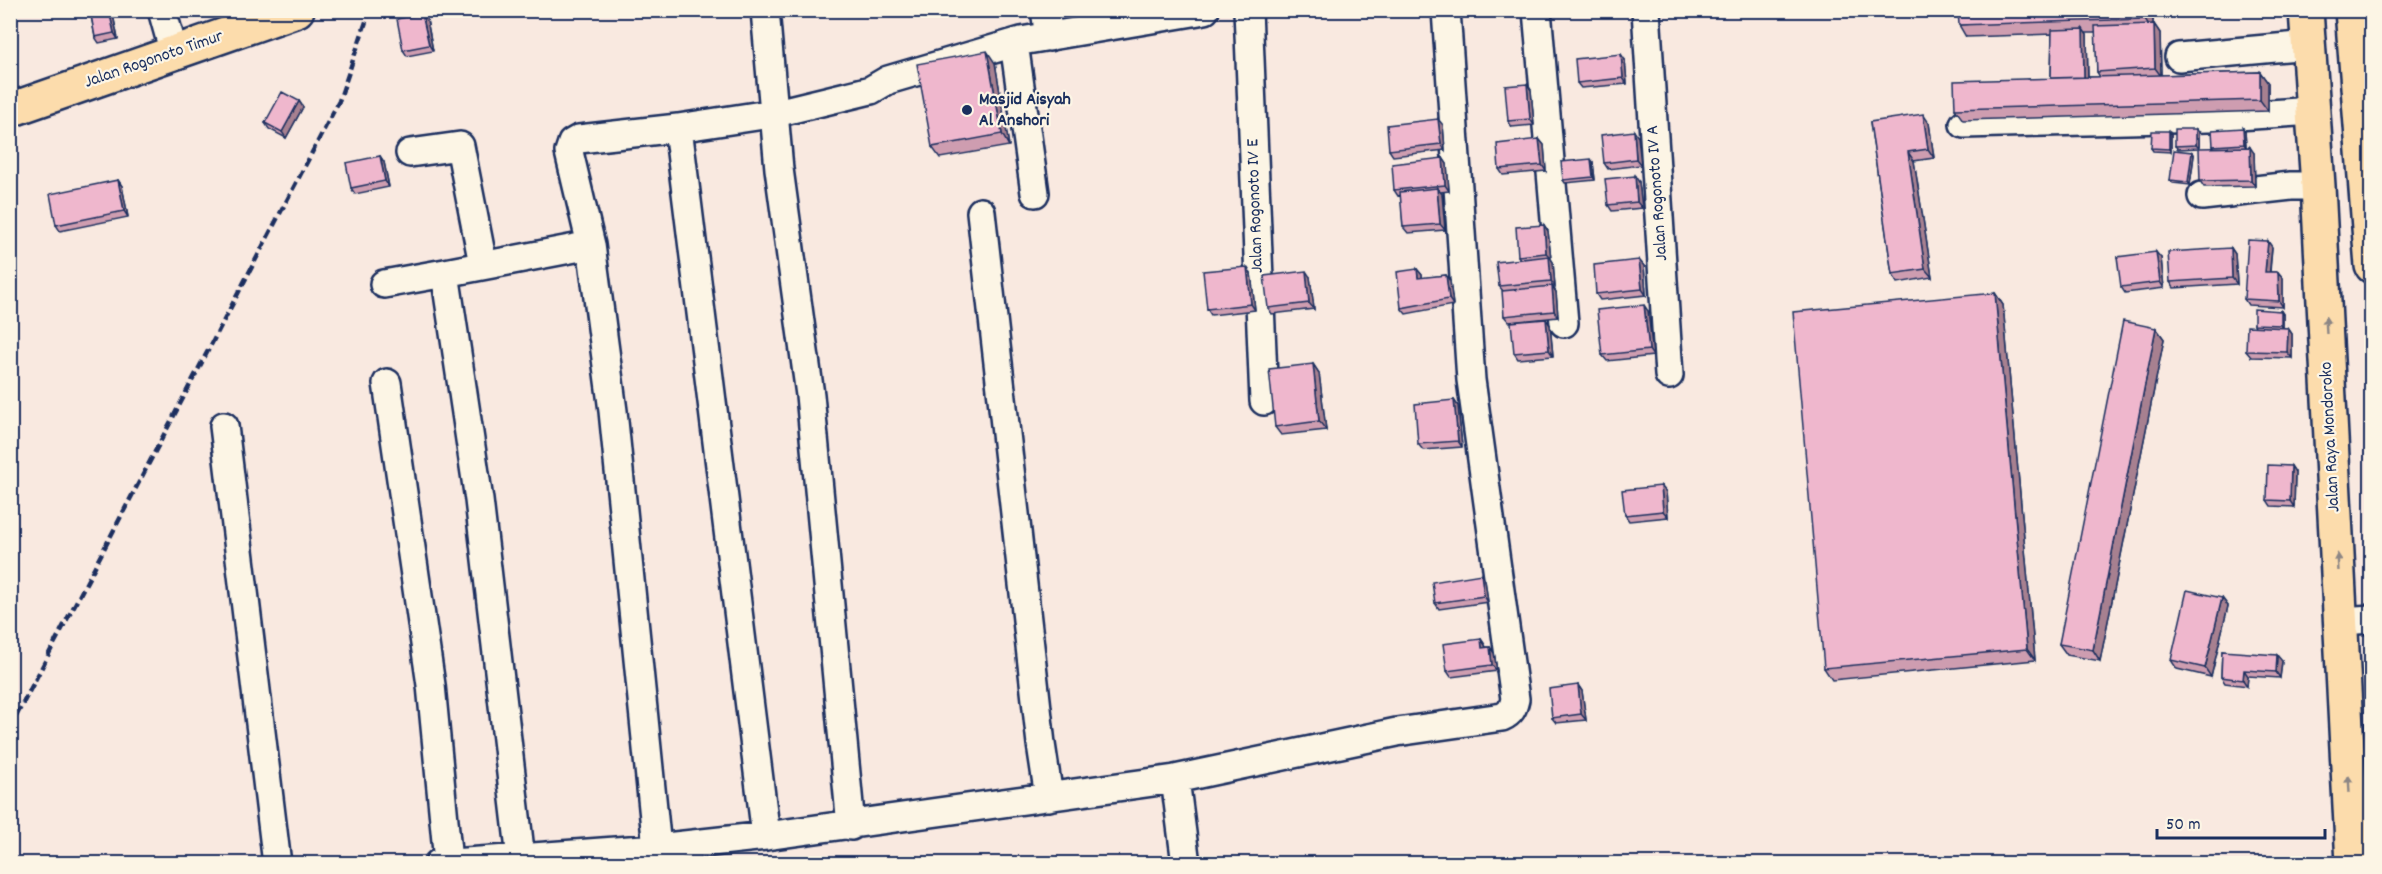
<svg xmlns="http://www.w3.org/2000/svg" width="2382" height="874" viewBox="0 0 2382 874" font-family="Dekko,sans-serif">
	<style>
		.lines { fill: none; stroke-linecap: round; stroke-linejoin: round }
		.minor-casing { stroke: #1b2f5e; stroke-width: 32 }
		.major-casing { stroke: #1b2f5e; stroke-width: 38 }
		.highway-casing { stroke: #1b2f5e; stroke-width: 38 }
		.minor { stroke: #fcf5e5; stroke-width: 27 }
		.major { stroke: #fcdcac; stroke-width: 33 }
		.highway { stroke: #fcdcac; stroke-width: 33 }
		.rail { stroke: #1b2f5e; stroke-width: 4.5; stroke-dasharray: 9 4.5; stroke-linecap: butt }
		.wall { fill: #ce9db0; stroke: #1b2f5e; stroke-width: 1.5; fill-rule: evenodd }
		.shaded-wall { fill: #a78090; stroke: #1b2f5e; stroke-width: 1.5 }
		.building { fill: #efb7cd; stroke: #1b2f5e; stroke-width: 1.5 }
		.oneway { fill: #8c8685 }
		.poi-dot { fill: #1b2f5e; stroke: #fcf5e5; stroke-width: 2 }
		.labels { text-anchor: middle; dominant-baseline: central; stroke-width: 4.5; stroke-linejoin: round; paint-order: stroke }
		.street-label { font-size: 18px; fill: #1b2f5e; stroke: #fcf5e5 }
		.poi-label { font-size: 18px; font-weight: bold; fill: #1b2f5e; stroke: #fcf5e5; text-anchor: start }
	</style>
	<rect width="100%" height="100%" fill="#f9e9e0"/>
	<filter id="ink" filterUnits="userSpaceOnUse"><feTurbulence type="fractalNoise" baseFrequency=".0167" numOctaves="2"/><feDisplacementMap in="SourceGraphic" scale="12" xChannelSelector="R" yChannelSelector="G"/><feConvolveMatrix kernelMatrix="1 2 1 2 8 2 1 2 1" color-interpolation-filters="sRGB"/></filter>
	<g filter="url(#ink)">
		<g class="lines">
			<defs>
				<path id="minor" d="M162,10L174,53
					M765,10L779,169L810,395L851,826
					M1045,10L1049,37
					M1248,10L1264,401
					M1537,10L1564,323
					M1646,10L1669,375
					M1014,43L1035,193
					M2179,57L2309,45
					M1964,124L2208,118L2313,111
					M410,153L460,146L483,264
					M2202,196L2291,186H2318
					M981,212L1041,744L1049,797
					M384,284L445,273
					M387,383L431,685L448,862
					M224,426L277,864
					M2341,621L2372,619
					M1175,779L1397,732L1502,717C1511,713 1513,708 1515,699L1471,380L1446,10
					M657,848L613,411L591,245L569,152L572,143L579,139L678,128
					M521,859L479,500L445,273L591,245
					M438,864L657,848L766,836
					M1186,864L1175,779L766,836L678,128L776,113L871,90L888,80L1021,41L1205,10"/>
				<path id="major" d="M10,110L297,10"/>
				<path id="highway" d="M2306,10L2318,186L2353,864
					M2352,10L2372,266"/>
			</defs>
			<use href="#minor" class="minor-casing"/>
			<use href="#major" class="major-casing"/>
			<use href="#highway" class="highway-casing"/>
			<use href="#minor" class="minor"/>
			<use href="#major" class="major"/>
			<use href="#highway" class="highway"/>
			<path class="rail" d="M10,728L339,101L370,10"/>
		</g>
		<path class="wall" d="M90,10H112L118,39L99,43L95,37Z
			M2153,10V24H2154L2160,33L2161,75L2260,72L2268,83V111L1963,120L1955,109L2051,78L2052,34L1966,37L1959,25ZM2086,33H2096L2097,72L2100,77H2088L2087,35Z
			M427,20L433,51L407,56L403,50Z
			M1625,60L1627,84L1581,88L1577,83Z
			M995,63L1009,146L940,158L932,147Z
			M1527,84L1531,90L1534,125L1512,127L1508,121Z
			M299,101L303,107L286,138L269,129L265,123Z
			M1870,122L1929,123L1934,158L1914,161L1932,277L1898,283L1892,274Z
			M1443,125L1445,150L1393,156L1389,150Z
			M2245,131L2246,147L2254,153L2255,186L2204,187L2200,181L2214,147L2213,146Z
			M2199,132V148L2178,149L2175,146Z
			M2171,134V152L2153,151L2151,148Z
			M1638,137L1641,165L1608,169L1604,163Z
			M1539,139L1544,145L1546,171L1503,175L1499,169Z
			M2194,155L2190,185L2173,183L2170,180Z
			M380,156L384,162L389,187L355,194L351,188Z
			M1443,158L1447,164L1449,191L1440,192L1442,194L1445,230L1408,233L1403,227L1401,195L1398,196L1394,190Z
			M1593,162L1595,180L1565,183L1563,180Z
			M118,180L122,186L128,217L60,231L56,225Z
			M1639,182L1642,208L1612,211L1608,205Z
			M1544,225L1548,231L1551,259L1553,262L1555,287H1552L1556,292L1558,317L1509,322L1504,316L1503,291L1499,286L1520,259L1518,256Z
			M2272,247L2270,272H2278L2283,278V307L2248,305L2244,299Z
			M2231,248L2235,254L2237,284L2174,288L2170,282Z
			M2161,258L2164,288L2125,293L2121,287Z
			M1639,260L1644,266L1646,295L1600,300L1596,294Z
			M1417,269L1422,275V278L1446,275L1450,281L1453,305L1406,314L1401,308Z
			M1251,273L1255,310L1211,315L1207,309Z
			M1310,277L1314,309L1272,314L1268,308Z
			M1995,293L2003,305L2035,660L1832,680L1824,668Z
			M1648,311L1653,356L1607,361L1602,355Z
			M2281,311L2283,314V328H2288L2292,334V358L2251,357L2246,351L2255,327L2254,324Z
			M1550,325L1553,356L1518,359L1514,353Z
			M2156,328L2164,339L2100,661L2067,655L2059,644Z
			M1313,364L1319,373L1326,430L1281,435L1275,427Z
			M1454,400L1458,406L1462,447L1423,450L1418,444Z
			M2291,466L2295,472L2294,507L2271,506L2267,500Z
			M1661,486L1666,492L1668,517L1629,521L1625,515Z
			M1485,580L1488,602L1439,609L1435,603Z
			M2222,598L2228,606L2211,677L2177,669L2171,660Z
			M1481,639L1485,645L1486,647H1490L1494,653L1497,671L1451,677L1447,671Z
			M2222,651L2282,661L2280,678L2248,676L2247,686L2225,683L2221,677Z
			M1578,685L1582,691L1586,720L1556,723L1552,718Z"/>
		<path class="shaded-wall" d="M109,10H112L118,39L114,33Z
			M2145,10H2153V31L2145,19Z
			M422,14L427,20L433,51L429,45Z
			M2154,24L2160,33L2161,76L2155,68Z
			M2083,29L2087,35L2088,84L2084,78Z
			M987,51L995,63L1009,146L1002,134Z
			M1621,54L1625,60L1627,84L1623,78Z
			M2260,72L2268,83V111L2260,100Z
			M1527,84L1531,90L1534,125L1530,119Z
			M299,101L303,107L286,138L282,132Z
			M1923,114L1929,123L1934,158L1928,149Z
			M1438,119L1443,125L1445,150L1441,144Z
			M2243,128L2245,131L2246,147L2244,144Z
			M2196,129L2199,132V148L2196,145Z
			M1634,131L1638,137L1641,165L1636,159Z
			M2169,131L2171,134V152L2169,149Z
			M1539,139L1544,145L1546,171L1542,165Z
			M2250,147L2254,153L2255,186L2251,180Z
			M1908,152L1914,161L1932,277L1925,269Z
			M2192,152L2194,155L2190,185L2188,182Z
			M380,156L384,162L389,187L385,181Z
			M1443,158L1447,164L1449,191L1445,185Z
			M1591,159L1593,162L1595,180L1593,177Z
			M1635,176L1639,182L1642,208L1637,202Z
			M118,180L122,186L128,217L124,211Z
			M1437,188L1442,194L1445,230L1440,224Z
			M1544,225L1548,231L1551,259L1553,262L1555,287L1551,281L1549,256L1546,253Z
			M2268,241L2272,247L2269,278L2265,272Z
			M2231,248L2235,254L2237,284L2232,278Z
			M2156,252L2161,258L2164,288L2160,282Z
			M1639,260L1644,266L1646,295L1642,289Z
			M1247,267L1251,273L1255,310L1251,304Z
			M1417,269L1422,275V284L1418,278Z
			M1306,271L1310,277L1314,309L1309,303Z
			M2278,272L2283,278V307L2279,301Z
			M1446,275L1450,281L1453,305L1449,299Z
			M1552,286L1556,292L1558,317L1554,311Z
			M1995,293L2003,305L2035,660L2027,649Z
			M1644,305L1648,311L1653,356L1649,350Z
			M2281,311L2283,314V328L2281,325Z
			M1546,319L1550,325L1553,356L1549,350Z
			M2156,328L2164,339L2100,661L2093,650Z
			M2288,328L2292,334V358L2287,352Z
			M1313,364L1319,373L1326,430L1319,421Z
			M1454,400L1458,406L1462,447L1458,441Z
			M2291,466L2295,472L2294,507L2290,501Z
			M1661,486L1666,492L1668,517L1663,511Z
			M1481,574L1485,580L1488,602L1484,596Z
			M2222,598L2228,606L2211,677L2205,668Z
			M1481,639L1485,645L1487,654L1482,648Z
			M1490,647L1494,653L1497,671L1492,665Z
			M2277,655L2282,661L2280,678L2276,672Z
			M2244,670L2248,676L2247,686L2243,680Z
			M1578,685L1582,691L1586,720L1581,714Z"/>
		<path class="building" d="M90,10H109L114,33L95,37Z
			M1958,10H2145V19L1959,25Z
			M422,14L429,45L403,50L397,19Z
			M2154,24L2155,68L2097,72L2095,26Z
			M2083,29L2084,77L2051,78L2052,30Z
			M987,51L1002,134L932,147L917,64Z
			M1621,54L1623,78L1577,83L1575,59Z
			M2260,72V100L1955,109L1954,81Z
			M1527,84L1530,119L1508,121L1505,86Z
			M282,92L299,101L282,132L265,123Z
			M1923,114L1928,149L1908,152L1925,269L1892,274L1870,122Z
			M1438,119L1441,144L1389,150L1387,125Z
			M2243,128L2244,144L2213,146L2212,130Z
			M2175,129H2196V145L2175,146Z
			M1634,131L1636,159L1604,163L1601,135Z
			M2152,131H2169V149L2151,148Z
			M1539,139L1542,165L1499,169L1497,144Z
			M2250,147L2251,180L2200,181L2199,148Z
			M2174,150L2192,152L2188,182L2170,180Z
			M380,156L385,181L351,188L346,163Z
			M1443,158L1445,185L1394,190L1392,164Z
			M1591,159L1593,177L1563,180L1561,162Z
			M1635,176L1637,202L1608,205L1605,179Z
			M118,180L124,211L56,225L50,194Z
			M1437,188L1440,224L1403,227L1400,192Z
			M1544,225L1546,253L1518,256L1516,227Z
			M2248,240L2268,241L2265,272H2278L2279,301L2244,299Z
			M2231,248L2232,278L2170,282L2168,252Z
			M2156,252L2160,282L2121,287L2117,257Z
			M1549,256L1551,281L1499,286L1496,262Z
			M1639,260L1642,289L1596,294L1594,265Z
			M1247,267L1251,304L1207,309L1203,271Z
			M1417,269L1418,278L1446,275L1449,299L1401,308L1397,272Z
			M1306,271L1309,303L1268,308L1264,276Z
			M1552,286L1554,311L1504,316L1502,291Z
			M1995,293L2027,649L1824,668L1793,312Z
			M1644,305L1649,350L1602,355L1597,310Z
			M2254,309L2281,311V325L2254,324Z
			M1546,319L1549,350L1514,353L1511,322Z
			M2123,321L2156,328L2093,650L2059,644Z
			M2247,326L2288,328L2287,352L2246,351Z
			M1313,364L1319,421L1275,427L1269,369Z
			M1454,400L1458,441L1418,444L1415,404Z
			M2268,465L2291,466L2290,501L2267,500Z
			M1661,486L1663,511L1625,515L1622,490Z
			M1481,574L1484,596L1435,603L1432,582Z
			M2187,590L2222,598L2205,668L2171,660Z
			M1481,639L1482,648L1490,647L1492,665L1447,671L1443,644Z
			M2222,651L2277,655L2276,672L2244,670L2243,680L2221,677Z
			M1578,685L1581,714L1552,718L1549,689Z"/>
		<defs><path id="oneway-solid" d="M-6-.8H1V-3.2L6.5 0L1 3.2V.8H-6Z" transform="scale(1.5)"/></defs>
		<g class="oneway">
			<use href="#oneway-solid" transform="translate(2326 325) rotate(-93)"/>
			<use href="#oneway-solid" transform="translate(2338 562) rotate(-93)"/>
			<use href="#oneway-solid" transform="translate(2349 784) rotate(-93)"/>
		</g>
	</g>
	<circle class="poi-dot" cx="967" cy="110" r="6"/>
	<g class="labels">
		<g class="street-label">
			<text transform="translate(154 60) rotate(-19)">Jalan Rogonoto Timur</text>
			<text transform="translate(1658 193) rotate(-94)">Jalan Rogonoto IV A</text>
			<text transform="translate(1256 206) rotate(-92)">Jalan Rogonoto IV E</text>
			<text transform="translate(2331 437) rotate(-93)">Jalan Raya Mondoroko</text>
		</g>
		<g class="poi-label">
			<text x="979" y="100">Masjid Aisyah<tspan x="979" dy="21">Al Anshori</tspan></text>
		</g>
	</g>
	<rect width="2382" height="874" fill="none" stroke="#fcf5e5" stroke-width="36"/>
	<rect x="18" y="18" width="2346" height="838" fill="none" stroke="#1b2f5e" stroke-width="2" filter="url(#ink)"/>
	<path d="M2157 829v9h168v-9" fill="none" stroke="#1b2f5e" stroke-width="3"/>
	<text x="2166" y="829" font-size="18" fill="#1b2f5e" stroke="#fcf5e5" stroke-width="4.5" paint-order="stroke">50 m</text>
</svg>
